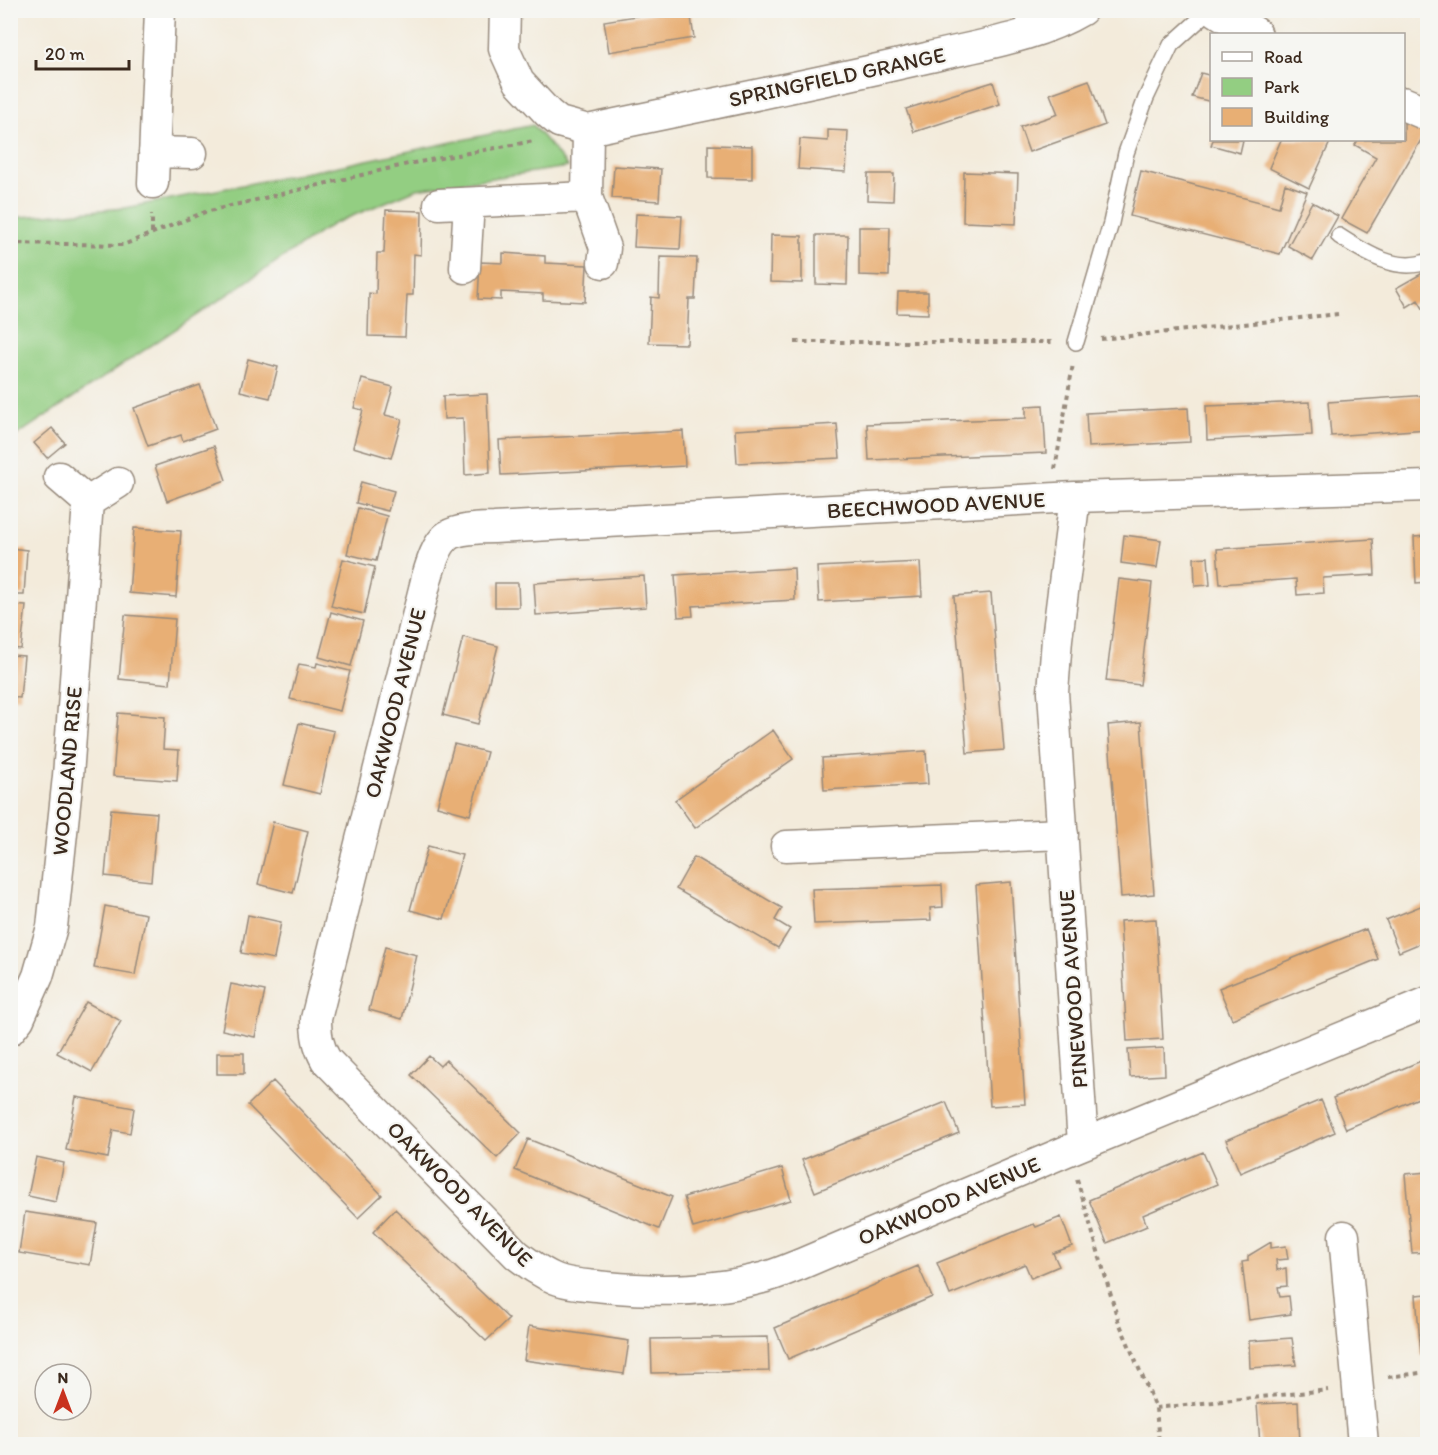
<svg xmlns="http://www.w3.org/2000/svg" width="1438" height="1455" viewBox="0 0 1438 1455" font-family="Itim,sans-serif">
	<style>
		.green { fill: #93ce82; stroke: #677c50; stroke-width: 1.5 }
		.building { fill: #e8af74 }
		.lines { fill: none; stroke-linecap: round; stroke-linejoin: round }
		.service-casing { stroke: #978a7c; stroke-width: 18 }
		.minor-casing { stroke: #978a7c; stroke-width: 33 }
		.tertiary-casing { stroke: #978a7c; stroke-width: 36 }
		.path { stroke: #978a7c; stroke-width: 4; stroke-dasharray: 4.5 4.5; stroke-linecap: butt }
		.service { stroke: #fff; stroke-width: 15 }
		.minor { stroke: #fff; stroke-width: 30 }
		.tertiary { stroke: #fff; stroke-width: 33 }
		.labels { text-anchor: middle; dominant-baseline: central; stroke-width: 4.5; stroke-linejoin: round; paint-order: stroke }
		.street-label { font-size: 22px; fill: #3b2a1e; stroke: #f6f6f2 }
	</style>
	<rect width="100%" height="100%" fill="#f6f6f2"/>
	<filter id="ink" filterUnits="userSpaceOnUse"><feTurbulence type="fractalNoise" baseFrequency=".0167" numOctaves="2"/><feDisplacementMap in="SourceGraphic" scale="12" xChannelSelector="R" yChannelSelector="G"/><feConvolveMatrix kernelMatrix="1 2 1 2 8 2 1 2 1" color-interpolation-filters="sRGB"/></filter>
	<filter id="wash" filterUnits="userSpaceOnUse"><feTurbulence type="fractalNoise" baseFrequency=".008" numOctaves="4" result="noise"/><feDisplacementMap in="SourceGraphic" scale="24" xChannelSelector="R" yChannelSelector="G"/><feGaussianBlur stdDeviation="1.35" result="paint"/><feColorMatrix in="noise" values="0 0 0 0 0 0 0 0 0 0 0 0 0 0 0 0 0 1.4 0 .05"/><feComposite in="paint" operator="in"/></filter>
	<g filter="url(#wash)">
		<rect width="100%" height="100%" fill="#f3ebdb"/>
		<path class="green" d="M533,125L568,167L417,189L333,224L11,439V218L125,208L334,167Z"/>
		<g id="blocks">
			<path class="building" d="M673,10H690L694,38L609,52L604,21Z
				M1201,73L1212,76V102L1192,97Z
				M1089,80L1105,125L1029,152L1020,127L1058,114L1050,94Z
				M993,82L1000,104L914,132L906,109Z
				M1404,111L1428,128L1367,233L1341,219L1376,157L1355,145L1358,140H1404Z
				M828,130L848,131L846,172L798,169L800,139L828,141Z
				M1213,140H1243L1240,153L1211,145Z
				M1281,140H1331L1309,188L1269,168Z
				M708,145L752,146V179L708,178Z
				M614,166L661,169L659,201L612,198Z
				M1141,171L1279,207L1285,184L1307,192L1280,254L1130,216Z
				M964,172L1018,174L1016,224L963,222Z
				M868,174H894L893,201L867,200Z
				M1312,202L1338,216L1313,260L1288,246Z
				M386,210L422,211L421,255L414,254L413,295H407L405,337L368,336L369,293L376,294L377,253H384Z
				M636,214L682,216L680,249L634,247Z
				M859,227H890L889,276L859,275Z
				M771,235L802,236V283L770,282Z
				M816,235H848L847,285L816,284Z
				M503,253L545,256V263L587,265L585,302L543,300V294L501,292V300L478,299L480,262L503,263Z
				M660,257L697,258L695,299H689L687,344L649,343L651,297L659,298Z
				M1428,270V317L1418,300L1407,307L1396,288Z
				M898,292H928V314L897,313Z
				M248,359L278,367L270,398L240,391Z
				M362,379L393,387L385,415L402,419L391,458L353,447L363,410L354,408Z
				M200,385L216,429L183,441L181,435L148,446L134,408Z
				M487,394L490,473L465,475L463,418L444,419L443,396Z
				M1428,395V429L1331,436L1328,402Z
				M1310,402L1312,435L1207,440L1206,406Z
				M1043,405L1046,453L869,460L867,424L1026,418V406Z
				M1188,408L1190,442L1088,447L1086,413Z
				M837,424L840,458L737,463L735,430Z
				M52,428L65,443L47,458L34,443Z
				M683,431L685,466L501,475L499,440Z
				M214,446L226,480L167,501L155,466Z
				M361,482L394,491L388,511L356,503Z
				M358,508L387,516L376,561L347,554Z
				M134,528L181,531L176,597L129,593Z
				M1124,535L1161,540L1157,568L1121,563Z
				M1428,536V582L1416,583L1414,537Z
				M1373,539L1375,575L1323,578L1324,593L1297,595L1296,579L1220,584L1217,549Z
				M10,548L27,550L24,595H10Z
				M1208,557L1210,585L1195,586L1194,558Z
				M343,559L375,567L364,614L331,606Z
				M920,562L922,596L819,602L817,567Z
				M794,568L795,600L692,606L693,616L678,617L675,575Z
				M644,576L646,607L536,615L534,583Z
				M1119,579L1152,583L1140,685L1106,681Z
				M495,583H518L519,607H495Z
				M991,593L1004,750L967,753L954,596Z
				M10,605L26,606L21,649L10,648Z
				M331,612L363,621L351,666L319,657Z
				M125,615L175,619L170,684L119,679Z
				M463,637L498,646L478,724L443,715Z
				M10,655L24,656L20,698L10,697Z
				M317,663L350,671L340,711L290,699L299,664L316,667Z
				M118,713L165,717L163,749L179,750L177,781L113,776Z
				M1141,722L1154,894L1121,897L1108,725Z
				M299,723L334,731L320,794L284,785Z
				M773,730L793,759L695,828L675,800Z
				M454,744L487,752L470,815L437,806Z
				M926,751L928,784L824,790L822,758Z
				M111,809L157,813L151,881L105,876Z
				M273,822L308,831L293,893L258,884Z
				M428,846L462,855L444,919L410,910Z
				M694,857L782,908L775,920L790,929L778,948L676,889Z
				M1011,882L1025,1104L990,1106L976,885Z
				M942,885L943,907L930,908L931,920L814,924L812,889Z
				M1428,903V940L1399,952L1386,920Z
				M105,906L146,914L135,975L94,968Z
				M248,915L281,922L274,959L241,953Z
				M1156,919L1163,1039L1127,1041L1120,921Z
				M1366,929L1378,959L1232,1019L1219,988Z
				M385,947L417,955L402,1019L369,1010Z
				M231,984L265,991L255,1037L222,1030Z
				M86,1002L121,1021L92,1072L57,1053Z
				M1164,1048L1165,1075L1130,1077L1128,1050Z
				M217,1053H244V1074H217Z
				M429,1056L440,1066L446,1060L521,1133L497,1158L411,1075Z
				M1428,1058V1094L1346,1129L1333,1098Z
				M273,1081L382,1195L358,1218L248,1105Z
				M76,1097L134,1108L130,1133L113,1130L108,1158L66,1150Z
				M1321,1100L1335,1132L1240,1173L1226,1140Z
				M946,1102L959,1133L815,1192L802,1160Z
				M528,1139L672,1197L659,1229L515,1170Z
				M1203,1152L1217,1184L1143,1215L1147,1226L1107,1243L1089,1200Z
				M36,1157L64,1163L56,1202L28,1196Z
				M782,1168L791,1200L693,1228L684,1197Z
				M1428,1172V1252L1412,1253L1405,1174Z
				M395,1209L509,1319L486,1341L373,1232Z
				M25,1212L97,1223L90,1265L19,1253Z
				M1061,1217L1072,1246L1053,1253L1059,1266L1031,1278L1025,1264L950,1295L937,1263L1034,1224L1036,1227Z
				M1271,1242V1248L1286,1246L1288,1259L1276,1260L1277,1270L1286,1268L1287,1286L1278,1287L1280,1297L1289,1296L1291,1314L1249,1320L1242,1262L1248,1261V1256Z
				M918,1266L932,1297L788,1359L775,1328Z
				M1428,1294V1354L1421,1355L1416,1295Z
				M529,1326L629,1341L624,1374L524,1360Z
				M768,1337L769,1371L652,1373L651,1339Z
				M1292,1338L1296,1365L1250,1368L1249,1341Z
				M1298,1402L1300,1444H1260L1257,1404Z"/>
		</g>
	</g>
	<g filter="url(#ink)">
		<use href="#blocks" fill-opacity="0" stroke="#978a7c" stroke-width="1.5"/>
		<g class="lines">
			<defs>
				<path id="service" d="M1022,10L1029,33
					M1339,236C1364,252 1397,274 1428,261
					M1076,342L1111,223L1126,153L1146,98L1171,45L1210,10"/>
				<path id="minor" d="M505,10L504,49L519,82L548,113L559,122L588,130C700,106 814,84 926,58C978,45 1035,38 1082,10
					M588,130L587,197L605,248L603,263
					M154,152L192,153
					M153,183L160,10
					M439,204L587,197
					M465,268L469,203
					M59,477L88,502L118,483
					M1428,486L1075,497L494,528C482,528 455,529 446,537C436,546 431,564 427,577L316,1019C316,1035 318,1046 326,1060L517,1255C529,1264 541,1273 556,1279C571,1285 589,1285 606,1287C658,1292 710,1292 762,1278C775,1275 788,1269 801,1264L1069,1150L1428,1002
					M1075,497L1057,639L1053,692L1083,1144
					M786,846L1063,834
					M10,1030L19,1019L38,976L52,927L68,776L88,502
					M1344,1236L1363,1444"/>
				<path id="tertiary" d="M1217,10L1255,34
					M1404,104L1428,114"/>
			</defs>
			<use href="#service" class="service-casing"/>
			<use href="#minor" class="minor-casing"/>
			<use href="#tertiary" class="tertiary-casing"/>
			<path class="path" d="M152,233V214
				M10,243L123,245L205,212L408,164L534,141
				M1101,339L1338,314
				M795,342H1055
				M1055,469L1073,364
				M1077,1179L1118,1320L1156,1408L1159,1444
				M1388,1377L1428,1372
				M1156,1408L1328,1390"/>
			<use href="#service" class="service"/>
			<use href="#minor" class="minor"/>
			<use href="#tertiary" class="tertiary"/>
		</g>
	</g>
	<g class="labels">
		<g class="street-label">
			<text transform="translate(837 77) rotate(-12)">SPRINGFIELD GRANGE</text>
			<text transform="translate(936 505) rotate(-3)">BEECHWOOD AVENUE</text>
			<text transform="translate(395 703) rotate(-76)">OAKWOOD AVENUE</text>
			<text transform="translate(67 771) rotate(-85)">WOODLAND RISE</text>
			<text transform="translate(1073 989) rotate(-94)">PINEWOOD AVENUE</text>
			<text transform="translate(460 1194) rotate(45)">OAKWOOD AVENUE</text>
			<text transform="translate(949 1201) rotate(-23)">OAKWOOD AVENUE</text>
		</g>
	</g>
	<rect width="1438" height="1455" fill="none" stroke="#f6f6f2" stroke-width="36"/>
	<rect x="1210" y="33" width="195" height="108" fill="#f6f6f2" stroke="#aba49d" stroke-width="1.5"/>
	<rect x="1222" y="52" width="30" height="9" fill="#ffffff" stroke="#aba49d" stroke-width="1.5"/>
	<text x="1264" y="63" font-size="18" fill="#3b2a1e">Road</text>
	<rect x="1222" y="78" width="30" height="18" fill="#93ce82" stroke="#aba49d" stroke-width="1.5"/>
	<text x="1264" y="93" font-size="18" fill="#3b2a1e">Park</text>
	<rect x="1222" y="108" width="30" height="18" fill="#e8af74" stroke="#aba49d" stroke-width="1.5"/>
	<text x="1264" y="123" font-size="18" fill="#3b2a1e">Building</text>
	<g transform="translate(63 1392)"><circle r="28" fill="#f6f6f2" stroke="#aba49d" stroke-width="1.5"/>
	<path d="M0-4.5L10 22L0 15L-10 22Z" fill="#c8321e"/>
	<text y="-9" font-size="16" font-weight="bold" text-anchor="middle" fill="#3b2a1e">N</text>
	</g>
	<path d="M36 60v9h93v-9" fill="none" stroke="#3b2a1e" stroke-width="3"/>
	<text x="45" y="60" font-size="18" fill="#3b2a1e" stroke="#f6f6f2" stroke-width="4.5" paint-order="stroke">20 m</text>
</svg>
